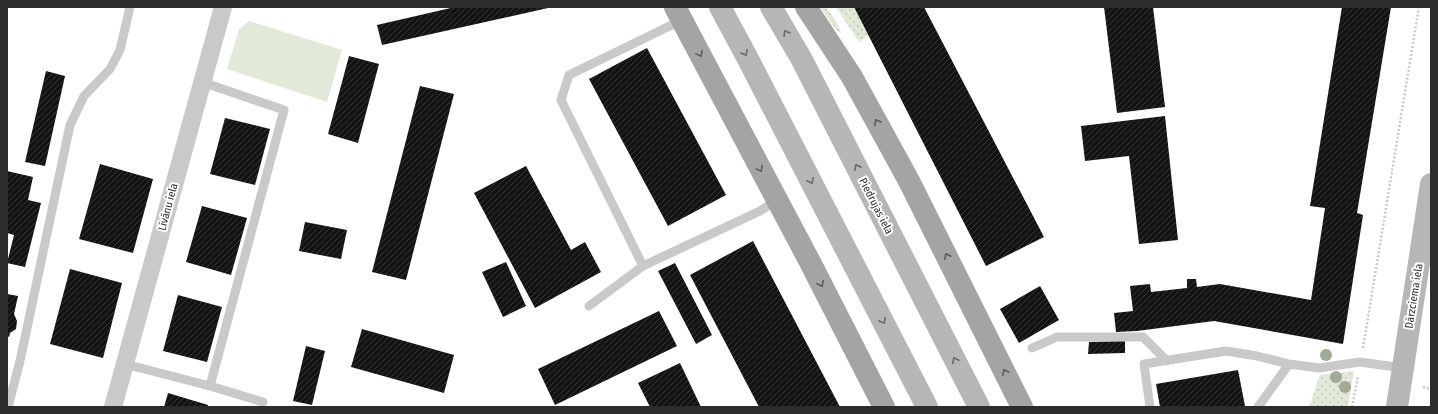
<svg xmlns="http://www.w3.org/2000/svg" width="1438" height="414" viewBox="0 0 1438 414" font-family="'Fira Sans Condensed',sans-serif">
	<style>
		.grass { fill: url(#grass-dots) }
		.pitch { fill: #e3e9d9 }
		.building { fill: url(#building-hatch) }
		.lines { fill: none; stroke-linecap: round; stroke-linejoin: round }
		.path { stroke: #c9c9c9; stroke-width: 2.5; stroke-dasharray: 2 2; stroke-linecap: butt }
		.lane { stroke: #c9c9c9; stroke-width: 9 }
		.street { stroke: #c9c9c9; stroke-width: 18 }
		.secondary { stroke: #b6b6b6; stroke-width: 22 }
		.primary { stroke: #a4a4a4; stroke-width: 22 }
		.tree { fill: #a0aa94 }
		.oneway { stroke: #6a6a6a }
		.oneway2 { stroke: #5c5c5c }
		.labels { text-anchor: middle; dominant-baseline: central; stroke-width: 4; stroke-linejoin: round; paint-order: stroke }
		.street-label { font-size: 11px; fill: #2c2c2c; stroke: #fff }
	</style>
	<defs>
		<pattern id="grass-dots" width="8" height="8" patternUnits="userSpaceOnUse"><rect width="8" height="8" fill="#e3e9d9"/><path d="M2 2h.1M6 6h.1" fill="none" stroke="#c3c8ba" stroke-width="1.8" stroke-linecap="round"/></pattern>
		<pattern id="building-hatch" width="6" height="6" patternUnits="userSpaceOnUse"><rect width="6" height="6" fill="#131313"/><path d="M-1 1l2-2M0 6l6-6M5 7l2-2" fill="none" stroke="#363636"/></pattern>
	</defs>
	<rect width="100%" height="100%" fill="#fff"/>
	<path class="grass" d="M820,7H826L838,24L841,33L837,31Z
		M836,7H854L868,35L859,42Z
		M1354,371L1348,407H1309L1320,375Z"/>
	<path class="pitch" d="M249,21L342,50L327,102L227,69L239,29Z"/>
	<path class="building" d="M455,7H548V8L382,45L377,25Z
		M854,7H924L1044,237L986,266Z
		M1104,7H1153L1165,107L1117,113Z
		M1342,7H1391L1357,213L1363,215L1343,344L1214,321L1137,331L1116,332L1114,313L1133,311L1130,286L1150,284L1151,292L1187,288V279H1196L1197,287L1220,284L1311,300L1325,208L1310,206Z
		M647,48L726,195L668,226L589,79Z
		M349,56L379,64L358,143L328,134Z
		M46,71L65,76L45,166L25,162Z
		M420,86L454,94L406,280L372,272Z
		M1165,116L1178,240L1139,244L1129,156L1085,161L1081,126Z
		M225,118L270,129L255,185L210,174Z
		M100,164L153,179L133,253L79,239Z
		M526,166L571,250L585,242L601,272L535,308L474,193Z
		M7,171L33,177L28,200L41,203L25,267L7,263L14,235L7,233Z
		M202,206L247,218L231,275L186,262Z
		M305,222L347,230L341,259L299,251Z
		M753,241L840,407H759L690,275Z
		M506,262L526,306L503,317L482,272Z
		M675,263L712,335L696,344L658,271Z
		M70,269L122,283L103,358L50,344Z
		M1040,286L1059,320L1019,343L1000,309Z
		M7,294L18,296L14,314L17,321L16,329L10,333L9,337L7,336Z
		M178,295L222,307L207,362L163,351Z
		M659,311L677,346L555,405L538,369Z
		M362,329L454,355L444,393L351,367Z
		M1125,341V353L1088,354L1089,342Z
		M306,346L325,351L312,405L293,401Z
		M680,363L701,407H650L638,383Z
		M1238,370L1245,406L1160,407L1156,384Z
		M168,393L208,405V407H164Z"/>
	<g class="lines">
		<path class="path" d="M1363,348L1419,7
			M1423,387L1431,389
			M1352,407L1358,376"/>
		<path class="lane" d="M202,82L284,110L210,386L263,402
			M643,266L561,100L569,75L682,20
			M589,306L643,266L760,211L777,200
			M1032,348L1057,337H1143L1167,361
			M125,364L210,386
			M8,407L20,361L70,125L84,96L110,69L120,50L130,7
			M1150,407L1144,364L1226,351L1257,356L1289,364L1319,368L1360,362L1403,368
			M1258,407L1289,364"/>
		<path class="street" d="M113,407L223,7"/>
		<path class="secondary" d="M720,7L748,59L927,407
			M771,7L801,58L979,407
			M1397,407L1431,184"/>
		<path class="primary" d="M675,7L811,264L884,407
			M806,7L852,77L909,181L1022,407"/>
	</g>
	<g class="tree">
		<circle cx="1326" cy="355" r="6"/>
		<circle cx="1336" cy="377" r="6"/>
		<circle cx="1345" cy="387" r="6"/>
	</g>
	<defs><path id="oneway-chevron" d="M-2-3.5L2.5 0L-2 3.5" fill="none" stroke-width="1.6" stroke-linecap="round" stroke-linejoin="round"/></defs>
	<g class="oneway">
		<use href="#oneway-chevron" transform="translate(786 33) rotate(-121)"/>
		<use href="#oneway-chevron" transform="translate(745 53) rotate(61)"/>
		<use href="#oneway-chevron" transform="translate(857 167) rotate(-117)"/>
		<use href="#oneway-chevron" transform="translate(811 181) rotate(63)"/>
		<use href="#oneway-chevron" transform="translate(883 321) rotate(63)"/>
		<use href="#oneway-chevron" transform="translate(955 360) rotate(-117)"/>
	</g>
	<g class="oneway2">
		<use href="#oneway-chevron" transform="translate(700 54) rotate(62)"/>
		<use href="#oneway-chevron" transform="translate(877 122) rotate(-119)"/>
		<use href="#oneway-chevron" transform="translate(760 169) rotate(62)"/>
		<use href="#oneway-chevron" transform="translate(947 256) rotate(-117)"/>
		<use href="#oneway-chevron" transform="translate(821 284) rotate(63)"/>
		<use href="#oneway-chevron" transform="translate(1005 372) rotate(-117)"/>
	</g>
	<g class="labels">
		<g class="street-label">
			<text transform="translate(876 206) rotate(63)">Piedrujas iela</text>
			<text transform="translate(168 207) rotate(-75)">Līvānu iela</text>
			<text transform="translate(1414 296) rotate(-81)">Dārzciema iela</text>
		</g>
	</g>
	<rect width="1438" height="414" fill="none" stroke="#2c2c2c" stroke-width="16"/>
</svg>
